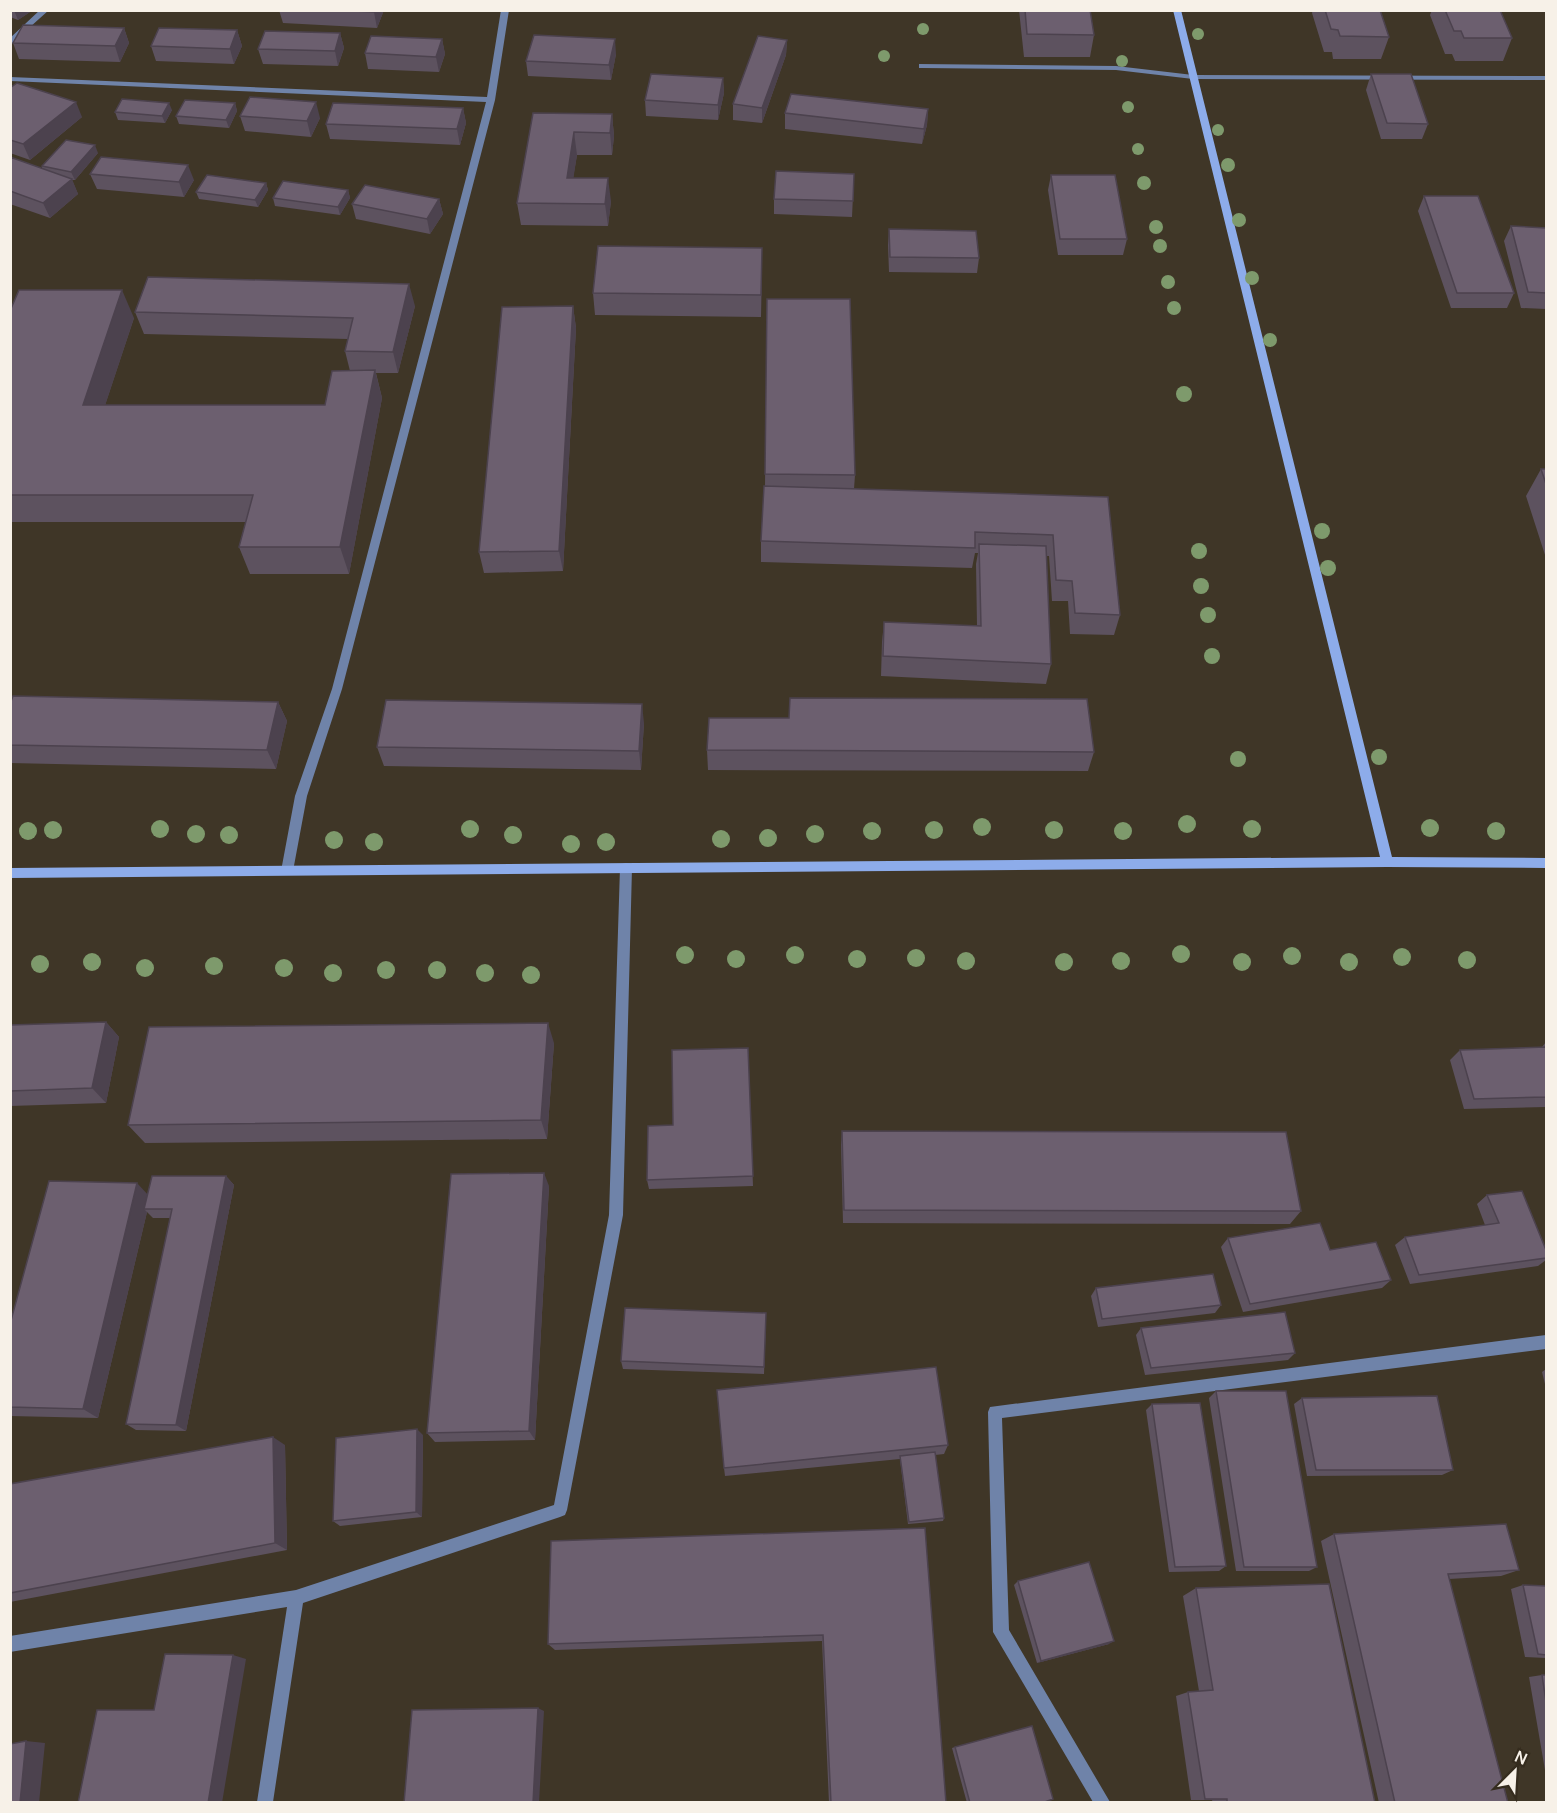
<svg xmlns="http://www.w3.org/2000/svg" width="1557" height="1813" viewBox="0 0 1557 1813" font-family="Manrope,sans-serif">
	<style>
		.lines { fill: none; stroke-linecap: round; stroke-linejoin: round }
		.street { fill: #6f83a9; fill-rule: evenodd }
		.secondary { fill: #8dacea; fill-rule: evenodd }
		.tree { fill: #7e9a6c }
		.wall { fill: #5d525f }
		.shaded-wall { fill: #4c424e }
		.building { fill: #6c5f6f; stroke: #4c424e; stroke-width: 1.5 }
	</style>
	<rect width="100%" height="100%" fill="#3f3627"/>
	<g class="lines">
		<path class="street" d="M40,10H49L10,45V38Z
			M501,10H509L495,100L342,689L307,796L293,871L291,875H283L281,871L295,796L332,689L486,102L10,81V77L487,97Z
			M919,64L1116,66L1193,75L1546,76V80L1193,79L1116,70L922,68H919Z
			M626,863L630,864L632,868L623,1215L567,1510L565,1515L560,1517L303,1603L273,1802H257L287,1607L10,1652V1636L296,1590L554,1505L609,1215L620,868L622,864Z
			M1546,1335V1349L1002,1418L1009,1630L1110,1802H1093L993,1632L988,1412L990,1407Z"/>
		<path class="secondary" d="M1173,10H1181L1392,857L1546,858V868L1387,867L10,878V868L1380,857Z"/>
	</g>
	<g class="tree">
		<circle cx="923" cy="29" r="6"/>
		<circle cx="1198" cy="34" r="6"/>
		<circle cx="884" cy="56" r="6"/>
		<circle cx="1122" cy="61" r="6"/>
		<circle cx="1128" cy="107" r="6"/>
		<circle cx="1218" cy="130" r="6"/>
		<circle cx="1138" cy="149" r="6"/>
		<circle cx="1228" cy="165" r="7"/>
		<circle cx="1144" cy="183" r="7"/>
		<circle cx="1239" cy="220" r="7"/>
		<circle cx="1156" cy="227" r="7"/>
		<circle cx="1160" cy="246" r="7"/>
		<circle cx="1252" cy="278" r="7"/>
		<circle cx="1168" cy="282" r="7"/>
		<circle cx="1174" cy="308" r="7"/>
		<circle cx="1270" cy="340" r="7"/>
		<circle cx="1184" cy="394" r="8"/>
		<circle cx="1322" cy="531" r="8"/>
		<circle cx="1199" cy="551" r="8"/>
		<circle cx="1328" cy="568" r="8"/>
		<circle cx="1201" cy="586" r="8"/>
		<circle cx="1208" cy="615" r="8"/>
		<circle cx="1212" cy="656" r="8"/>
		<circle cx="1379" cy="757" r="8"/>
		<circle cx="1238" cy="759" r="8"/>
		<circle cx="1187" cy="824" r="9"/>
		<circle cx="982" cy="827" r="9"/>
		<circle cx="1430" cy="828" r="9"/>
		<circle cx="160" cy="829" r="9"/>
		<circle cx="470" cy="829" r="9"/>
		<circle cx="1252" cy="829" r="9"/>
		<circle cx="53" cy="830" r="9"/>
		<circle cx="934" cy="830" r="9"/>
		<circle cx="1054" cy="830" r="9"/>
		<circle cx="28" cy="831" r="9"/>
		<circle cx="872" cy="831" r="9"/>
		<circle cx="1123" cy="831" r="9"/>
		<circle cx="1496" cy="831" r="9"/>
		<circle cx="196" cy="834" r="9"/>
		<circle cx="815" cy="834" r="9"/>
		<circle cx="229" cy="835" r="9"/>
		<circle cx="513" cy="835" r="9"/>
		<circle cx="768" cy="838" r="9"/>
		<circle cx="721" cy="839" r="9"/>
		<circle cx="334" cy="840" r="9"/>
		<circle cx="374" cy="842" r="9"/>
		<circle cx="606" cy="842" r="9"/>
		<circle cx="571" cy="844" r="9"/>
		<circle cx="1181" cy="954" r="9"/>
		<circle cx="685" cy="955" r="9"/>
		<circle cx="795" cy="955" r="9"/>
		<circle cx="1292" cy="956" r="9"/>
		<circle cx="1402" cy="957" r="9"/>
		<circle cx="916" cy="958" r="9"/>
		<circle cx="736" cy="959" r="9"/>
		<circle cx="857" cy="959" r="9"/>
		<circle cx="1467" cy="960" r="9"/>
		<circle cx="966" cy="961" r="9"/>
		<circle cx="1121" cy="961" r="9"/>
		<circle cx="92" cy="962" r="9"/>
		<circle cx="1064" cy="962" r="9"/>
		<circle cx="1242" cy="962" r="9"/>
		<circle cx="1349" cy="962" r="9"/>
		<circle cx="40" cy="964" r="9"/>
		<circle cx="214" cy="966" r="9"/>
		<circle cx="145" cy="968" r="9"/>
		<circle cx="284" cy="968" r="9"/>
		<circle cx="386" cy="970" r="9"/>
		<circle cx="437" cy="970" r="9"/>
		<circle cx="333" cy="973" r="9"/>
		<circle cx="485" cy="973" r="9"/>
		<circle cx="531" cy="975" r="9"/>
	</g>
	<path class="wall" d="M10,10H33L18,20L10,17Z
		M279,10H384L377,28L283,23Z
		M1019,10H1090L1094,35L1090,57H1024Z
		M1313,10H1380L1389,37L1381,59H1333L1332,52H1324L1312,13Z
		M1432,10H1500L1512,38L1503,61H1455L1452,54H1445L1430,15Z
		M124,28L129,43L120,62L19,59L13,43Z
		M237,30L242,46L234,64L156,61L151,46Z
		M340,33L344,48L338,66L263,64L258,49Z
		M442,39L445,54L439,72L368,69L365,53Z
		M787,40L786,55L762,123L733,120V104Z
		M616,54L611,80L528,76L526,61Z
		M1371,74L1428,124L1422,139H1381L1366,90Z
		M723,78L724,93L718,120L646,116L645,100Z
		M10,88L82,117L30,160L10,153Z
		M235,103L237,111L229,128L179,124L176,116Z
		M463,108L466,123L460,145L330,139L326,124Z
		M928,109L927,125L922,144L785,129V113Z
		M172,110L165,123L118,120L115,112Z
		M533,113L612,114L614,136L612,155H577L573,178L611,201L608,226L521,225L517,203Z
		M240,116L320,118L311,137L245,131Z
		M98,153L75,180H72L78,194L50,218L10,204V157L42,169V166Z
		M90,174L194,180L184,197L97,189Z
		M854,174L852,217L774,214V199Z
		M1051,175L1127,239L1123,255H1058L1048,190Z
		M266,183L268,190L258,207L199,199L196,192Z
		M348,190L350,198L340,215L275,206L273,198Z
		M1424,196L1514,293L1507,308H1451L1418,211Z
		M439,199L443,214L430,234L356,219L352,204Z
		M1511,226L1546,228V309L1521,308L1504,241Z
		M889,229L979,258L977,273L889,272L888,245Z
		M762,248L761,317L595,315L593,293Z
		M767,299L855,475L854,489L1108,497L1120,615L1114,635L1070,634L1068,601H1052L1049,556H1046L1051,664L1046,684L881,676L882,642L884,622L977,626L976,564L978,553H975L972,568L761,562V541L765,486Z
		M415,306L398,373H376L382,398L349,574H250L239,547L246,522H10V311L134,318L105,405H325L350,371L345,351L348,339L144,334L135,312Z
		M573,306L576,328L563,571L484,573L479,552Z
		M1541,469H1546V558L1526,496Z
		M278,702L287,721L276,769L10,763V704Z
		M789,718L1094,752L1088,771L708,770L707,750Z
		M644,723L641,770L384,766L377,747Z
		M106,1022L119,1037L106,1103L10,1106V1025Z
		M1546,1042V1107L1464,1109L1450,1060L1460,1050L1542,1047Z
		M554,1043L547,1139L145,1143L128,1125Z
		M748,1048L753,1186L649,1189L647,1180L673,1125Z
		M842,1131L1301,1211L1290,1224L843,1223L841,1145Z
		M226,1176L234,1185L186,1431L136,1430L126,1424L170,1218H153L147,1212L98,1418L10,1416V1324L148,1194Z
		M549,1186L535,1440L435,1442L427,1433Z
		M1487,1195L1546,1250V1260L1538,1266L1410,1284L1395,1245L1405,1237L1485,1225L1477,1204Z
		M1228,1238L1330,1250L1391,1280L1382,1288L1243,1312L1221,1247Z
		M1096,1288L1221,1305L1215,1313L1098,1327L1091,1296Z
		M766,1321L764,1374L623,1369L621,1361Z
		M1141,1328L1295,1353L1288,1360L1145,1375L1136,1335Z
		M1546,1369V1388L1542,1372Z
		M1216,1391L1317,1567L1309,1571H1236L1209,1398Z
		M1302,1398L1453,1470L1442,1475L1307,1476L1294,1404Z
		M1152,1404L1226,1566L1219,1571L1169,1572L1146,1410Z
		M423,1435L422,1517L340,1526L333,1521Z
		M285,1445L287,1550L10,1602V1484Z
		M948,1445L944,1454L935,1455L944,1518L943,1521L908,1524L900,1459L725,1476L724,1468Z
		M925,1528L946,1803H829L822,1641L555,1650L548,1644Z
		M1334,1534L1519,1570L1501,1576L1449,1579L1508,1803H1379L1321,1541Z
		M1018,1581L1109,1644L1037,1663L1014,1585Z
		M1523,1585L1546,1586V1658L1525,1657L1511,1589Z
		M1196,1588L1375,1803H1213L1212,1800H1191L1176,1696L1188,1692L1199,1691L1183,1596Z
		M1542,1675H1546V1776L1529,1677Z
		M955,1747L1042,1803H967L952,1748Z"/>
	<path class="shaded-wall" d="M14,10H33L18,20Z
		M374,10H384L377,28L374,12Z
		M124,28L129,43L120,62L115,46Z
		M237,30L242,46L234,64L230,49Z
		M340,33L344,48L338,66L335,51Z
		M442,39L445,54L439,72L436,57Z
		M615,39L616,54L611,80L609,65Z
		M787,40L786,55L762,123V108Z
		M723,78L724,93L718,120V105Z
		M76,102L82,117L30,160L23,144Z
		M316,102L320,118L311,137L307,121Z
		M169,103L172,110L165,123L162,116Z
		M235,103L237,111L229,128L226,120Z
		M463,108L466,123L460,145L457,129Z
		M928,109L927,125L922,144L924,129Z
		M612,114L614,136L612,155L610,133Z
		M574,132L577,155L570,200L567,178Z
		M95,145L98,153L75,180L71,172Z
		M188,165L194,180L184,197L179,182Z
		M608,178L611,201L608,226L605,204Z
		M72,179L78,194L50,218L43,203Z
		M266,183L268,190L258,207L255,200Z
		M348,190L350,198L340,215L338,207Z
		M439,199L443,214L430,234L427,219Z
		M762,248V270L761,317V295Z
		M409,284L415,306L398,373L393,352Z
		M122,290L134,318L96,433L83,405Z
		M573,306L576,328L563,571L559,551Z
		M375,370L382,398L349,574L340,547Z
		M278,702L287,721L276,769L267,750Z
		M642,704L644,723L641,770L639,751Z
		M106,1022L119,1037L106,1103L92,1088Z
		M548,1023L554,1043L547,1139L541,1120Z
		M544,1173L549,1186L535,1440L529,1431Z
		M226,1176L234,1185L186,1431L176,1425Z
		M137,1183L150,1197L144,1209L147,1212L98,1418L83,1409Z
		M417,1429L423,1435L422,1517L416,1512Z
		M273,1437L285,1445L287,1550L275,1543Z
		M1114,1641L1109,1644L1037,1663L1041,1661Z
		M233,1655L246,1659L222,1803H208Z
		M538,1708L544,1711L539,1803H533Z
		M26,1741L45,1743L39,1803H20Z"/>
	<path class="building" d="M332,10H374V12Z
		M1025,10H1090L1094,35L1027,34Z
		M1325,10H1380L1389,37L1340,36L1338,30L1331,29Z
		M1445,10H1500L1512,38H1464L1461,31H1454Z
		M23,25L124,28L115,46L13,43Z
		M159,28L237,30L230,49L151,46Z
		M265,31L340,33L335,51L258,49Z
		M534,35L615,39L609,65L526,61Z
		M371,36L442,39L436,57L365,53Z
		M758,36L787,40L762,108L733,104Z
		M651,74L723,78L718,105L645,100Z
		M1371,74H1411L1428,124L1387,123Z
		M17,83L76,102L23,144L10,140V88Z
		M791,94L928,109L924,129L785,113Z
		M250,97L316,102L307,121L240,116Z
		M122,99L169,103L162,116L115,112Z
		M185,100L235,103L226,120L176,116Z
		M333,103L463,108L457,129L326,124Z
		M533,113L612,114L610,133L574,132L567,178H608L605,204L517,203Z
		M66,140L95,145L71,172L42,166Z
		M10,157L72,179L43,203L10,191Z
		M101,157L188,165L179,182L90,174Z
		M776,171L854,174L853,201L774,199Z
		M207,175L266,183L255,200L196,192Z
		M1051,175H1115L1127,239H1060Z
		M283,181L348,190L338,207L273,198Z
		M365,185L439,199L427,219L352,204Z
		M1424,196H1478L1514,293H1457Z
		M1511,226L1546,228V293L1528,292Z
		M889,229L976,231L979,258L890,257Z
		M598,246L762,248L761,295L593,293Z
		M148,277L409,284L393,352L345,351L353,318L135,312Z
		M19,290H122L83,405H325L332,371L375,370L340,547H239L253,495H10V311Z
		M767,299H850L855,475L765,474Z
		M573,306L559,551L479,552L502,307Z
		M1541,469H1546V484Z
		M764,486L1108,497L1120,615L1075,613L1072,581L1056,580L1053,535L975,532V548L761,541Z
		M979,544L1046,546L1051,664L883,656L884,622L981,626Z
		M13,696L278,702L267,750L10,745V704Z
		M790,698L1087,699L1094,752L707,750L709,718H789Z
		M386,700L642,704L639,751L377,747Z
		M106,1022L92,1088L10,1091V1025Z
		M548,1023L541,1120L128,1125L149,1027Z
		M1546,1047V1097L1474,1099L1460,1050Z
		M748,1048L753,1176L647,1180L648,1126L673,1125L672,1050Z
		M842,1131L1286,1132L1301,1211L844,1210Z
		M544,1173L529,1431L427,1433L451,1174Z
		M152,1176H226L176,1425L126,1424L172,1209H144Z
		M49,1181L137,1183L83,1409L10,1407V1324Z
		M1522,1191L1546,1250V1258L1419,1275L1405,1237L1499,1223L1487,1195Z
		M1320,1223L1330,1250L1376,1242L1391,1280L1250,1304L1228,1238Z
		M1213,1274L1221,1305L1102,1319L1096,1288Z
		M625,1308L766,1313L764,1367L621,1361Z
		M1285,1312L1295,1353L1151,1368L1141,1328Z
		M936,1367L948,1445L724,1468L717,1390Z
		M1216,1391H1286L1317,1567H1244Z
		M1437,1396L1453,1470H1316L1302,1398Z
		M1200,1403L1226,1566L1175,1567L1152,1404Z
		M417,1429L416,1512L333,1521L336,1438Z
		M273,1437L275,1543L10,1593V1484Z
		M935,1452L944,1518L909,1522L900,1456Z
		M1506,1524L1519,1570L1448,1574L1508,1803H1395L1334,1534Z
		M925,1528L946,1803H831L823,1635L548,1644L551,1541Z
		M1089,1562L1114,1641L1041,1661L1018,1581Z
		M1329,1584L1375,1803H1227V1799H1205L1188,1692L1213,1690L1196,1588Z
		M1523,1585L1546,1586V1655L1538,1654Z
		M165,1654L233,1655L208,1803H78L97,1710H154Z
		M1542,1675H1546V1702Z
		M538,1708L533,1803H404L412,1710Z
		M1032,1726L1053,1799L1042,1803H970L955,1747Z
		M26,1741L20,1803H10V1744Z"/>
	<rect width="1557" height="1813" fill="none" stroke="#f7f1e8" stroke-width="24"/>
	<g transform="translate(1515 1771) rotate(24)" stroke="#352c1e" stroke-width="4.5" paint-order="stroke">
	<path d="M0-4.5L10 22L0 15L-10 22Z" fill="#f7f1e8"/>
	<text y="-9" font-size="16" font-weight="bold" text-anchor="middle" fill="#f7f1e8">N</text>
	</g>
</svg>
